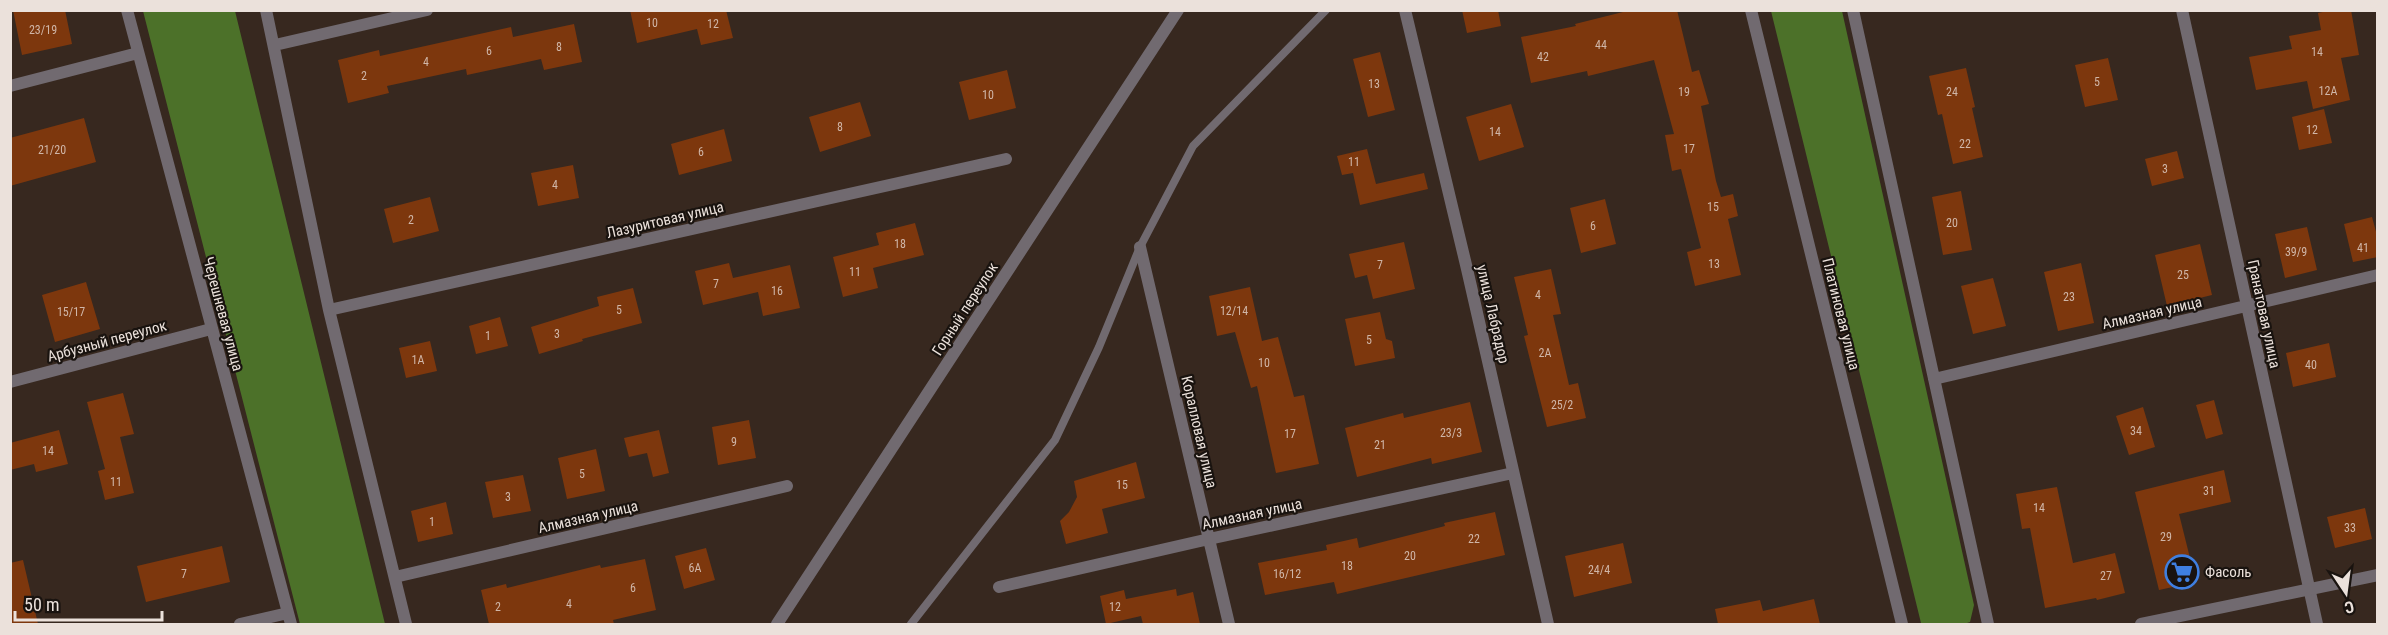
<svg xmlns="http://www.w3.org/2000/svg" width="2388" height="635" viewBox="0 0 2388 635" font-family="'Roboto Condensed',sans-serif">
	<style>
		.forest { fill: #4c7129 }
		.building { fill: #7d370d }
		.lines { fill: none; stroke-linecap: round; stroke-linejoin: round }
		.service { stroke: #716a70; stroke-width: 8 }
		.minor { stroke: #716a70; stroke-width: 12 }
		.tertiary { stroke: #716a70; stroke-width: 12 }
		.labels { text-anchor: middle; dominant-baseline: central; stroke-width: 4.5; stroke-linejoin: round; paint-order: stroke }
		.number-label { font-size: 12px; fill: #d0b6a8 }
		.street-label { font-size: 15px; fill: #ebe1db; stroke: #19130f }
		.poi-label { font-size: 15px; fill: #ebe1db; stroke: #19130f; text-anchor: start }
	</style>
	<rect width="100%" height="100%" fill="#37281f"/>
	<path class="forest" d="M143,11H235L385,624H300Z
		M1771,11H1842L1974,605L1970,622L1964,624H1925L1921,623Z"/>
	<path class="building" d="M13,10H65L72,44L22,55Z
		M630,10H726L733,38L701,45L697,29L637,43Z
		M1462,10H1498L1501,26L1467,33Z
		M1631,10H1677L1692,72L1699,70L1709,104L1701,106L1716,181L1721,197L1733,194L1738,216L1728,219L1741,275L1695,286L1687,252L1701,248L1681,169L1672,171L1665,135L1674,134L1654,60L1588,76L1587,71L1531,83L1521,37L1576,26L1575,24Z
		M2332,10H2351L2359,55L2341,58L2350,100L2313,109L2307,81L2256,90L2249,57L2292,49L2289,36L2321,30L2318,13Z
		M574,24L582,62L544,70L541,59L467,75L466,69L387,86L389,93L348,103L338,60L379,50L380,56L511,27L513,37Z
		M1380,52L1395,110L1368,117L1353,59Z
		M2108,58L2118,100L2085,107L2075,65Z
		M1966,68L1975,107L1972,108L1983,157L1953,164L1942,114L1938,115L1929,76Z
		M1007,70L1016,108L969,120L959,82Z
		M860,102L871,136L820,152L809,117Z
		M1511,104L1524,147L1479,161L1466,117Z
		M2324,109L2332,143L2299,150L2292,117Z
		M84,118L96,162L10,186V138Z
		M724,129L732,161L679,175L671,144Z
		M1367,149L1376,184L1424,173L1428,189L1360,205L1353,173L1342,175L1337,156Z
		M2177,151L2184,178L2152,186L2145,159Z
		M573,165L579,198L538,206L531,173Z
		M1961,191L1972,250L1943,255L1932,197Z
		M430,197L439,231L393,243L384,209Z
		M1605,199L1616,244L1581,253L1570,208Z
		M2372,217L2378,239V257L2353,262L2344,224Z
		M915,223L924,255L873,268L878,288L843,297L833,257L879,245L876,233Z
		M2307,227L2317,270L2285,278L2275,234Z
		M1404,242L1415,289L1373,299L1367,275L1355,278L1349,254Z
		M2200,244L2212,295L2167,306L2155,255Z
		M729,263L733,278L790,265L800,308L763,316L758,292L703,305L695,271Z
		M2081,263L2094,323L2058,331L2044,272Z
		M1551,269L1561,314L1553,315L1569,385L1578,383L1586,418L1547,427L1524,336L1528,335L1514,277Z
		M1993,278L2006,326L1973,334L1961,286Z
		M86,282L100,329L55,342L42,295Z
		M1250,287L1262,341L1278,337L1294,397L1304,395L1319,464L1276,473L1257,386L1251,388L1235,332L1217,336L1209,296Z
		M633,288L642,323L582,339L583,341L539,354L531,327L599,306L597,297Z
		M1380,312L1386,339L1392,341L1395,358L1355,366L1345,319Z
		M500,317L508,346L476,354L469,326Z
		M430,341L437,371L406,378L399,348Z
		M2329,343L2336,377L2293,387L2286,353Z
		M123,393L134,434L120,437L134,493L105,500L98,471L105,469L87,402Z
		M2214,400L2223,434L2206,439L2196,405Z
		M1470,402L1482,452L1432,464L1431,458L1357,477L1345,428L1403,413L1404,418Z
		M2143,407L2155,447L2129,455L2116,416Z
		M749,420L756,458L718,465L712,427Z
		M59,430L68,464L36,472L34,464L10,470V443Z
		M659,430L669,473L653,477L647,453L629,457L624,438Z
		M596,449L605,491L567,499L558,458Z
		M1136,462L1145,498L1102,509L1108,533L1066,544L1060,521L1069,512L1077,497L1074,481Z
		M2224,470L2231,502L2179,514L2196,582L2159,590L2135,492Z
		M523,475L531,511L493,518L485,482Z
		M2057,487L2073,563L2115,553L2125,593L2097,600L2096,598L2045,608L2030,528L2022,529L2016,494Z
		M446,502L453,534L418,542L411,511Z
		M2365,508L2372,539L2335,548L2327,517Z
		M1495,512L1505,555L1337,594L1334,582L1265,595L1258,563L1327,550L1326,545L1357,538L1359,548L1445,526L1444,523Z
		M1623,543L1632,583L1574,597L1565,556Z
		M222,546L230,582L146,602L137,566Z
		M706,548L715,580L684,589L675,556Z
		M645,559L656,610L613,620L614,624H489L481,590L506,584L507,588L600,565L601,568Z
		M23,560L38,624H12L10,616V563Z
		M1176,589L1177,596L1193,592L1200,624H1143L1141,616L1106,624L1100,596L1124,590L1126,599Z
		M1814,599L1820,624H1718L1715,609L1760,600L1763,611Z"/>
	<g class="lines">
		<path class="service" d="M911,624L1055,440L1099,347L1140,247L1193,146L1326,10"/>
		<path class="minor" d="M127,10L291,624
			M266,10L329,310L406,624
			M1405,10L1467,269L1548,624
			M1751,10L1902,624
			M1853,10L1988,624
			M2182,10L2317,624
			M275,45L427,10
			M10,86L138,53
			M1140,247L1229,624
			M329,310L1006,159
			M1934,379L2378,275
			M10,382L211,329
			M395,577L787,486
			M999,587L1209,539L1513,473
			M240,624L288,613"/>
		<path class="tertiary" d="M777,624L1178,10
			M2141,624L2378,575"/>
	</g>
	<defs>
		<symbol id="supermarket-ring" viewBox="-11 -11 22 22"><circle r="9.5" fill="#19130f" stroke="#3f7fe0" stroke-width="1.5"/><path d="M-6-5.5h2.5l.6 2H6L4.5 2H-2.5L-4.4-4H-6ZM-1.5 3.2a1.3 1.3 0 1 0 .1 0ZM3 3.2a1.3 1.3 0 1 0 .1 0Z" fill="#3f7fe0"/></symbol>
	</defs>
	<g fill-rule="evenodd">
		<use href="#supermarket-ring" x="2163" y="553" width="38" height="38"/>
	</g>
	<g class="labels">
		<g class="number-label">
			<text x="652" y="23">10</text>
			<text x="713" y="24">12</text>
			<text x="43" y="30">23/19</text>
			<text x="1601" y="45">44</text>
			<text x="559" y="47">8</text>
			<text x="489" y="51">6</text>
			<text x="2317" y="52">14</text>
			<text x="1543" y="57">42</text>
			<text x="426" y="62">4</text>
			<text x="364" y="76">2</text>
			<text x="2097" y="82">5</text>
			<text x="1374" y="84">13</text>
			<text x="2328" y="91">12А</text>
			<text x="1684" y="92">19</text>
			<text x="1952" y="92">24</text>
			<text x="988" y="95">10</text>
			<text x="840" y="127">8</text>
			<text x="2312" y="130">12</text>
			<text x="1495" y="132">14</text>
			<text x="1965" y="144">22</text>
			<text x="1689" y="149">17</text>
			<text x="52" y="150">21/20</text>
			<text x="701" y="152">6</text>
			<text x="1354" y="162">11</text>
			<text x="2165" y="169">3</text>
			<text x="555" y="185">4</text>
			<text x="1713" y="207">15</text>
			<text x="411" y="220">2</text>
			<text x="1952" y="223">20</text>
			<text x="1593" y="226">6</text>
			<text x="900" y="244">18</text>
			<text x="2363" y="248">41</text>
			<text x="2296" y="252">39/9</text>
			<text x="1714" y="264">13</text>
			<text x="1380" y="265">7</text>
			<text x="855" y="272">11</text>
			<text x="2183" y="275">25</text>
			<text x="716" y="284">7</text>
			<text x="777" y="291">16</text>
			<text x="1538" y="295">4</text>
			<text x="2069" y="297">23</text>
			<text x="619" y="310">5</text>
			<text x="1234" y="311">12/14</text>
			<text x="71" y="312">15/17</text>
			<text x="557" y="334">3</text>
			<text x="488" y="336">1</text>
			<text x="1369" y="340">5</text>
			<text x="1545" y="353">2А</text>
			<text x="418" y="360">1А</text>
			<text x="1264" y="363">10</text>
			<text x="2311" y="365">40</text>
			<text x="1562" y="405">25/2</text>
			<text x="2136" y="431">34</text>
			<text x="1451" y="433">23/3</text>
			<text x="1290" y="434">17</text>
			<text x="734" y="442">9</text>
			<text x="1380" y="445">21</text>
			<text x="48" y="451">14</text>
			<text x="582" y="474">5</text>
			<text x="116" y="482">11</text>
			<text x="1122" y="485">15</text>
			<text x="2209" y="491">31</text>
			<text x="508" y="497">3</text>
			<text x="2039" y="508">14</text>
			<text x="432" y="522">1</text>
			<text x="2350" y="528">33</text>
			<text x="2166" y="537">29</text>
			<text x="1474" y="539">22</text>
			<text x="1410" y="556">20</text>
			<text x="1347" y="566">18</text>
			<text x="695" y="568">6А</text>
			<text x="1599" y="570">24/4</text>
			<text x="184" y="574">7</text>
			<text x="1287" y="574">16/12</text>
			<text x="2106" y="576">27</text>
			<text x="633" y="588">6</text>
			<text x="569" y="604">4</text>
			<text x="498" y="607">2</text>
			<text x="1115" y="607">12</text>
		</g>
		<g class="street-label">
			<text transform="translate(665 220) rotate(-13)">Лазуритовая улица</text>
			<text transform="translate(965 309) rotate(-57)">Горный переулок</text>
			<text transform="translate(2152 313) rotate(-13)">Алмазная улица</text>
			<text transform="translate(223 314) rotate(75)">Черешневая улица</text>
			<text transform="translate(1493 314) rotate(77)">улица Лабрадор</text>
			<text transform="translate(1841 314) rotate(76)">Платиновая улица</text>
			<text transform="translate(2264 314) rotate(78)">Гранатовая улица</text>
			<text transform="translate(107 341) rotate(-15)">Арбузный переулок</text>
			<text transform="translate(1199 432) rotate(77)">Коралловая улица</text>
			<text transform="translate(1252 514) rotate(-12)">Алмазная улица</text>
			<text transform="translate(588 517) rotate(-13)">Алмазная улица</text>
		</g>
		<g class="poi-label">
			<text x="2205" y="572">Фасоль</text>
		</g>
	</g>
	<rect width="2388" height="635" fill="none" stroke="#ebe1db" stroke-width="24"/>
	<g transform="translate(2346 593) rotate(167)" stroke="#19130f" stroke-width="4.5" paint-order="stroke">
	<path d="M0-4.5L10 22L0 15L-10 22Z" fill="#ebe1db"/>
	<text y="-9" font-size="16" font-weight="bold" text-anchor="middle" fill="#ebe1db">С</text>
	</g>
	<path d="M15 611v9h147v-9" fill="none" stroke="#ebe1db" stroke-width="3"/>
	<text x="24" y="611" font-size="18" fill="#ebe1db" stroke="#19130f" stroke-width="4.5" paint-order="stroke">50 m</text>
</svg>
